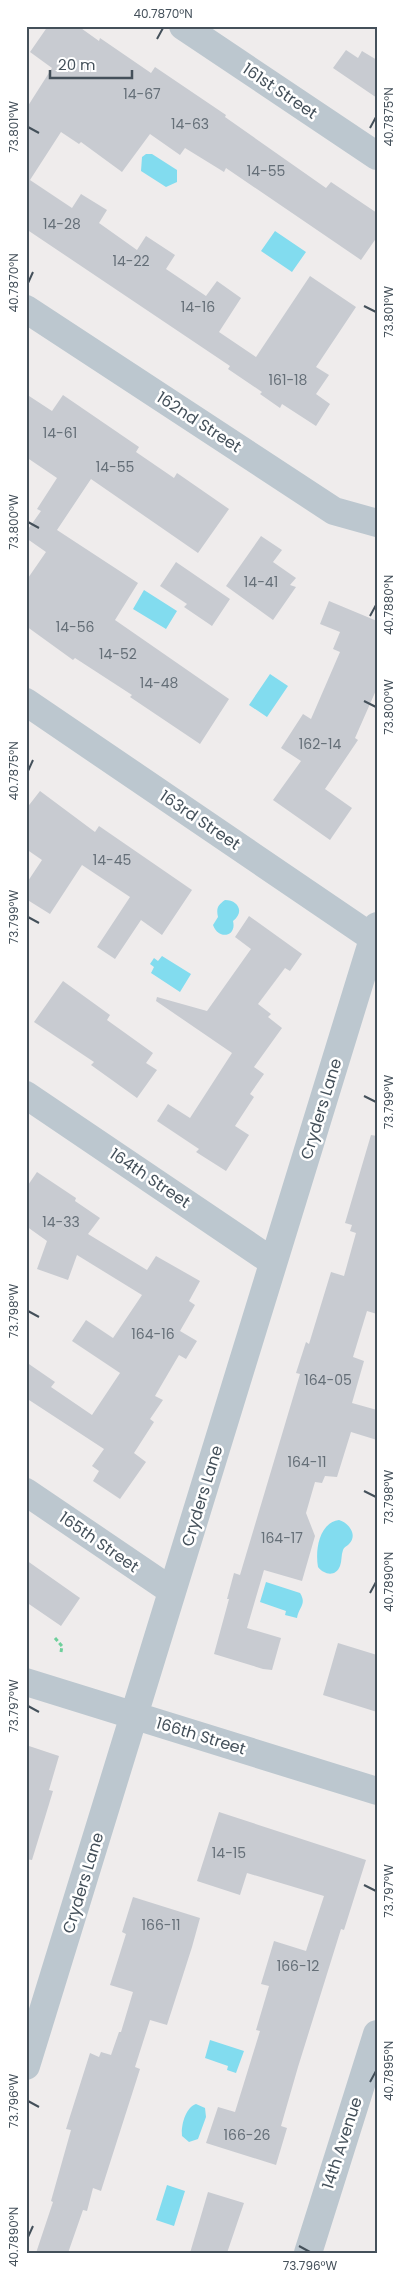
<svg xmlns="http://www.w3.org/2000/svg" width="403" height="2279" viewBox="0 0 403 2279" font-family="Poppins,sans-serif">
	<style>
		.water { fill: #82dcef }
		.building { fill: #c8cbd1 }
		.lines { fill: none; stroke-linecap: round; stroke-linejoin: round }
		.path { stroke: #6ecf9b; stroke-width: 3; stroke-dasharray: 4 2.5; stroke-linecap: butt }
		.minor { stroke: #bcc7cf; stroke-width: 28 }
		.ticks { fill: none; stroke: #44505a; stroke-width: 2 }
		.labels { text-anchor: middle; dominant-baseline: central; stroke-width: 5; stroke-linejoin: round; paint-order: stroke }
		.number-label { font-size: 14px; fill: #656f78 }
		.street-label { font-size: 16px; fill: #44505a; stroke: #fff }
		.neatline { fill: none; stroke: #44505a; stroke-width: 2 }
		.ticks-label { font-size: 12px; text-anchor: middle; fill: #44505a }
	</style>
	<rect width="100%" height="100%" fill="#efecec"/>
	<path class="water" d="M146,154H152L177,170V182L166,187L141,171L142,157Z
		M275,231L306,252L292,272L261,251Z
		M144,590L177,611L166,629L133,609Z
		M270,674L288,686L267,717L249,705Z
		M225,900C238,900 245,912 233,921C237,936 219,941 213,925L218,917C216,908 218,905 225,900Z
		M162,956L191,974L180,992L151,973L154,967L150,964L154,958L158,961Z
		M339,1520C349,1523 358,1535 349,1544C345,1548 345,1546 343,1550C341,1555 342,1561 340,1566C336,1577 324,1575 318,1567C315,1550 319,1523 339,1520Z
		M266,1582L300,1593C307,1604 299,1607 297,1618L285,1615L286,1611L260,1602Z
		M210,2040L244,2051L236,2073L227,2070L228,2066L205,2058Z
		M196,2104L205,2108L206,2117L198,2139L189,2142L182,2136C181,2126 185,2108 196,2104Z
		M167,2185L185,2191L174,2226L156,2220Z"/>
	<path class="building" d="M48,26H78L99,41L100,38L151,73L155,67L226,115L225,117L326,188L331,182L377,213V237L361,260L226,168L224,172L185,148L180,155L150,134L122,172L81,142L79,144L61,132L30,180L72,208L81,194L107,210L99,223L137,250L146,236L175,255L166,269L206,296L217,281L241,298L219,332L256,357L310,276L356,307L316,367L329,375L316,394L330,404L316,426L282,404L280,408L260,394L262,392L228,369L230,366L26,229V109L52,68L30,52Z
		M346,50L358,58L362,51L377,60V98L333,68Z
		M26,394L52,411L63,395L139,447L136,452L174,478L177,473L229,509L198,553L91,479L57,530L138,583L115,620L229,699L200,744L130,697L132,695L75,658L73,660L26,626V581L46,552L26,538V532L41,511L37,509L57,478L26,457Z
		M261,536L282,550L273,562L296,578L290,585L296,587L273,620L226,586Z
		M176,562L230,599L212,626L184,607L187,604L160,586Z
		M329,601L377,621V688L355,738L358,740L325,789L352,808L330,840L273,800L301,761L281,748L303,714L311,719L340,652L333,649L340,632L320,624Z
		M40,791L95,832L99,826L192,890L162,935L141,920L115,959L97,947L130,897L82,865L50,914L26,899V884L42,860L26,849V809Z
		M249,916L302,954L290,971L285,968L258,1004L271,1014L268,1017L282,1028L254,1067L264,1074L250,1094L254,1097L235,1126L249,1135L226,1171L196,1152L199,1149L157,1121L168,1104L190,1118L232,1053L156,1001L157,997L207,1011L251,949L235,937Z
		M63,981L110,1015L107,1020L153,1053L146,1063L157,1070L137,1098L91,1065L94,1062L34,1022Z
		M371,1135L377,1136V1314L367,1311L353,1357L364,1361L352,1403L377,1410V1440L351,1432L337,1477L325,1476L322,1483L315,1482L306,1513L315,1536L302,1581L264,1570L247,1628L281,1638L272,1670L263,1669L214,1654L229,1599H227L234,1573L240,1575L300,1374L296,1373L306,1342L309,1344L331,1272L344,1276L356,1233L350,1231L352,1225L345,1223Z
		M37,1172L76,1198L75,1201L100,1218L88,1234L147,1270L156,1256L200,1281L189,1301L195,1305L180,1331L197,1341L186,1359L179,1355L155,1396L163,1400L150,1419L154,1422L134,1453L146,1462L120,1499L93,1481L99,1471L92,1466L104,1449L26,1398V1362L55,1382L51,1387L92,1415L120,1373L72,1341L86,1320L113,1338L142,1295L77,1255L68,1280L37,1269L47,1241L26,1226V1188Z
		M26,1560L80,1598L61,1626L26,1602Z
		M338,1643L377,1655V1712L323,1695Z
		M26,1745L59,1756L49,1790L53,1791L32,1860L26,1859Z
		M219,1812L366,1860L344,1930L341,1929L298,2067L281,2126L287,2128L276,2165L206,2143L218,2107L235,2112L260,2031L256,2030L269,1986L261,1984L274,1941L306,1951L324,1896L247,1873L240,1895L197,1881Z
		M133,1897L200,1918L192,1947L167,2025L150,2020L135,2067L140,2069L101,2191L93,2188L87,2211L83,2210L68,2253H36L53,2202L51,2201L71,2130L66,2129L90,2053L99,2057L101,2052L111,2055L119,2032H121L133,1992L110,1985L126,1934L122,1932Z
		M208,2192L244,2203L227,2253H190Z"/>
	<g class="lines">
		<path class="path" d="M55,1638L62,1646L61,1652"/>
		<path class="minor" d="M183,26L377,156
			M26,309L334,511L377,523
			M26,702L373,938
			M26,1095L273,1262
			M26,1492L172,1591
			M26,1682L377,1791
			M26,2066L377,926
			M308,2253L377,2034"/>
	</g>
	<path class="ticks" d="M157,39L163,28M28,127L39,133M370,128L376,117M28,283L33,272M364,306L376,312M28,522L39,528M370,616L376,605M364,701L376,707M28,771L33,760M28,917L39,923M364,1096L376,1102M28,1311L39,1317M364,1491L376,1497M370,1593L376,1582M28,1706L39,1712M364,1885L376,1891M370,2082L376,2071M28,2101L39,2107M28,2237L33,2226M299,2246L310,2252"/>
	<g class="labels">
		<g class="number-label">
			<text x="142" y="94">14-67</text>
			<text x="190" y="124">14-63</text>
			<text x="266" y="171">14-55</text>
			<text x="62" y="224">14-28</text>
			<text x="131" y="261">14-22</text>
			<text x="198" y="307">14-16</text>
			<text x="288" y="380">161-18</text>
			<text x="60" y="433">14-61</text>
			<text x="115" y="467">14-55</text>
			<text x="261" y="582">14-41</text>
			<text x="75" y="627">14-56</text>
			<text x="118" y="654">14-52</text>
			<text x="159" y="683">14-48</text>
			<text x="320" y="744">162-14</text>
			<text x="112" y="860">14-45</text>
			<text x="61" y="1222">14-33</text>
			<text x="153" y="1334">164-16</text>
			<text x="328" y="1380">164-05</text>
			<text x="307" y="1462">164-11</text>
			<text x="282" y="1538">164-17</text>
			<text x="229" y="1853">14-15</text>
			<text x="161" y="1925">166-11</text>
			<text x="298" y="1966">166-12</text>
			<text x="247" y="2135">166-26</text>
		</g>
		<g class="street-label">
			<text transform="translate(280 91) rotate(34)">161st Street</text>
			<text transform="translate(199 422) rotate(33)">162nd Street</text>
			<text transform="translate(200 820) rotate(34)">163rd Street</text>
			<text transform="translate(321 1109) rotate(-73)">Cryders Lane</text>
			<text transform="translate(150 1178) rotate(34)">164th Street</text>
			<text transform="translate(202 1496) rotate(-73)">Cryders Lane</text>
			<text transform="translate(99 1542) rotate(35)">165th Street</text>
			<text transform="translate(201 1736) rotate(17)">166th Street</text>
			<text transform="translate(83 1883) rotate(-73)">Cryders Lane</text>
			<text transform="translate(342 2143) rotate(-72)">14th Avenue</text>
		</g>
	</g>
	<rect width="403" height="2279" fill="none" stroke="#ffffff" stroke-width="55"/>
	<path d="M50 70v8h82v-8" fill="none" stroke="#44505a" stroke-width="2.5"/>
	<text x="58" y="70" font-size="15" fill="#44505a" stroke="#ffffff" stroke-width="4" paint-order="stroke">20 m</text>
	<rect x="28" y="28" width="348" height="2224" class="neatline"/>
	<g class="ticks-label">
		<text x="163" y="18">40.7870°N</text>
		<text transform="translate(389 117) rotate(-90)" y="4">40.7875°N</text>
		<text transform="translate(14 127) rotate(-90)" y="4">73.801°W</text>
		<text transform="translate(14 283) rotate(-90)" y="4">40.7870°N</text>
		<text transform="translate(389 312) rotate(-90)" y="4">73.801°W</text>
		<text transform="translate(14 522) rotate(-90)" y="4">73.800°W</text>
		<text transform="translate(389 605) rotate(-90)" y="4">40.7880°N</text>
		<text transform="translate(389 707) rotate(-90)" y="4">73.800°W</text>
		<text transform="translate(14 771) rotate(-90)" y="4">40.7875°N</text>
		<text transform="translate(14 917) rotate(-90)" y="4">73.799°W</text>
		<text transform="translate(389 1102) rotate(-90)" y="4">73.799°W</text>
		<text transform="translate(14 1311) rotate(-90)" y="4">73.798°W</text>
		<text transform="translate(389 1497) rotate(-90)" y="4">73.798°W</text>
		<text transform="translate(389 1582) rotate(-90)" y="4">40.7890°N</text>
		<text transform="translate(14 1706) rotate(-90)" y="4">73.797°W</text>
		<text transform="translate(389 1891) rotate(-90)" y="4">73.797°W</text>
		<text transform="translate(389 2071) rotate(-90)" y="4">40.7895°N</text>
		<text transform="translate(14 2101) rotate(-90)" y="4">73.796°W</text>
		<text transform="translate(14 2237) rotate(-90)" y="4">40.7890°N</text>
		<text x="310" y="2270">73.796°W</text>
	</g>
</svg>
